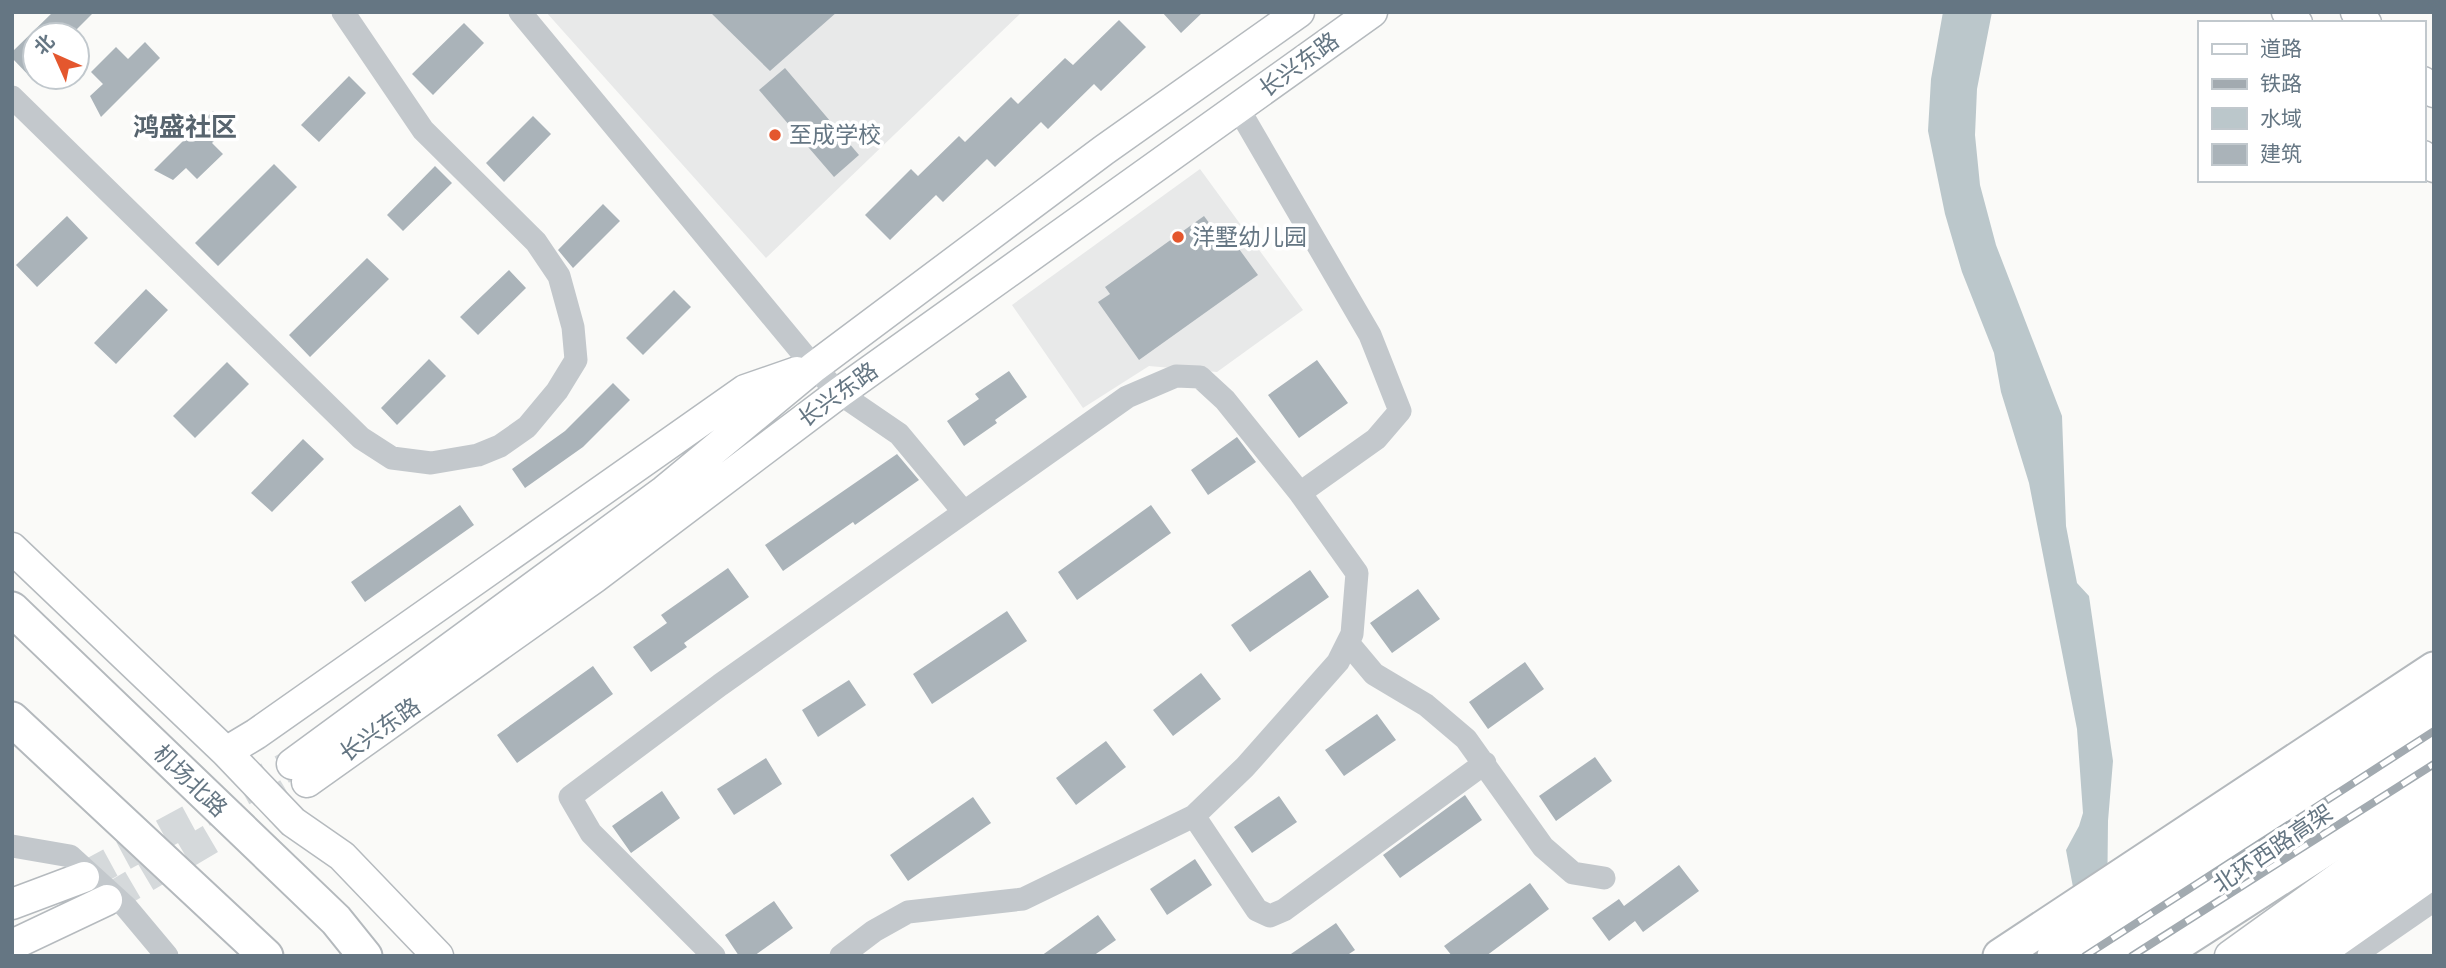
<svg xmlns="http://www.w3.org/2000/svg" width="2446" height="968" viewBox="0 0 2446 968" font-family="'Source Sans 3','Noto Sans SC',sans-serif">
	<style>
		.built { fill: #e8e9e9 }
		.water { fill: #bbc7cb }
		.building { fill: #aab3b9 }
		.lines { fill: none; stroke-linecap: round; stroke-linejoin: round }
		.major-tunnel { stroke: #d5d9db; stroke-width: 30; stroke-dasharray: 30 15; stroke-linecap: butt }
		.major-casing { stroke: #b5babe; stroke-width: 33 }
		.highway-casing { stroke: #b4b9bd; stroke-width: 37 }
		.minor { stroke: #c3c8cc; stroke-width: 23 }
		.major { stroke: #fff; stroke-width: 30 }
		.highway { stroke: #fff; stroke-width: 33 }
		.rail-casing { stroke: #a2aab0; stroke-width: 8 }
		.rail { stroke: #fff; stroke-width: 5; stroke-dasharray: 16; stroke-linecap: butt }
		.poi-dot { fill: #e4572e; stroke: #fff; stroke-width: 2.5 }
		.labels { text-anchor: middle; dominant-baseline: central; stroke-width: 7; stroke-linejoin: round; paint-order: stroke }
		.street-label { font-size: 23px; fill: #657683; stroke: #fff }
		.poi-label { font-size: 23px; fill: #657683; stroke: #fff; text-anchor: start }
		.quarter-label { font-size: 26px; font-weight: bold; fill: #57646e; stroke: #fff }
	</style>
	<rect width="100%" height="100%" fill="#fafaf8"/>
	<path class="built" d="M546,12H1022L766,258Z
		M1200,169L1303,310L1217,372L1149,366L1083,408L1012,305Z"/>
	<path class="water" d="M1943,12H1992L1977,89L1975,135L1980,185L1996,245L2062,416L2066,526L2077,583L2089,596L2113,761L2108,821L2107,911L2114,956H2086L2066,850L2079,826L2083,813L2077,729L2029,483L2001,392L1994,353L1962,272L1945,214L1928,131L1931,79Z"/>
	<path class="building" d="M53,12H94L71,35H35V82L12,58V52Z
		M710,12H837L770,71Z
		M1162,12H1203L1181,33Z
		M1119,20L1146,47L1101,91L1094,84L1048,129L1041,122L995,167L987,159L943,202L936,195L890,240L865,215L911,169L918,176L959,136L965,142L1011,97L1018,104L1065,58L1073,65Z
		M464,23L484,43L433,95L412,74Z
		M145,42L160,58L101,117L90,96L103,84L91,72L116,47L128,59Z
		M785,68L859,155L834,177L759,90Z
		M349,76L366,93L319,142L301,125Z
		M213,111L229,126L212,143L223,154L197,179L186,168L173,180L154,170Z
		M533,116L551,134L504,182L486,163Z
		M274,164L297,187L218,266L195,243Z
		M435,166L452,183L403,231L387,215Z
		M603,204L620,221L573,268L558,250Z
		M67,216L88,238L37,287L16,265Z
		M1204,216L1227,247L1234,242L1258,275L1139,360L1098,302L1110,294L1105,287Z
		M367,258L389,279L310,357L289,335Z
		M509,270L526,288L478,335L460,317Z
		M146,289L168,310L116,364L94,343Z
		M674,290L691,307L643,355L626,338Z
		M429,359L446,376L397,425L381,408Z
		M1317,360L1348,403L1299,438L1268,395Z
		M227,362L249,384L195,438L173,416Z
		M1009,371L1027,397L995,420L997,423L964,446L947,421L979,399L975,394Z
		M613,383L630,400L583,447L525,488L512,469L565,431Z
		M1237,437L1256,462L1208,495L1191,470Z
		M303,439L324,459L272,512L251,493Z
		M897,454L919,480L855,525L853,522L783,571L765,545Z
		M460,505L474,525L365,602L351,582Z
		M1151,505L1171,533L1077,600L1058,572Z
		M728,568L749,597L684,643L687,647L651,672L633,647L667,623L661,615Z
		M1310,570L1329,597L1250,652L1231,625Z
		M1418,589L1440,619L1392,653L1370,623Z
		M1007,611L1027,641L932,704L913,674Z
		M1525,662L1544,689L1488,729L1469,702Z
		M593,666L613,694L517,763L497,735Z
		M1201,673L1221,699L1173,736L1153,710Z
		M849,680L866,705L818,737L802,710Z
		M1377,714L1396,740L1344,776L1325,750Z
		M1106,741L1126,767L1076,805L1056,778Z
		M1595,757L1612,781L1556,821L1539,796Z
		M766,758L782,784L734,815L717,789Z
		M662,791L680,818L631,853L612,826Z
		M1465,795L1482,820L1400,878L1383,855Z
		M1279,796L1297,822L1252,853L1234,827Z
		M973,797L991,823L908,881L890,855Z
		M1195,859L1212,885L1167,915L1150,889Z
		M1679,865L1699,891L1643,932L1635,921L1609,941L1592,918L1619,899L1624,906Z
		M1530,883L1549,909L1486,956H1452L1444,946Z
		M774,901L793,928L754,956H739L725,935Z
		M1098,915L1116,940L1093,956H1041Z
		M1336,923L1355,950L1346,956H1288Z"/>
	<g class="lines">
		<path class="major-tunnel" d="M84,877L292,764
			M107,900L307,782"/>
		<defs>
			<path id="major" d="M2287,12L2297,23
				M2356,12L2366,23
				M2423,82L2434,92
				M2423,156L2434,167
				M12,548L226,752L293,822L342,856L438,956
				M226,752L256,734L745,390L797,372
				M292,764L664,491L814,367L1104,150L1299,12
				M307,782L594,578L839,393L1372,12
				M12,904L84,877
				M12,945L107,900
				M2230,956L2434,809"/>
			<path id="highway" d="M12,609L336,920L365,956
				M12,719L266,956
				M2000,956L2434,669
				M2054,956L2147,897L2434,705
				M2113,956L2434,742
				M2159,956L2434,779
				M2263,956L2333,912L2434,841
				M2313,956L2434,871"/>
		</defs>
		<use href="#major" class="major-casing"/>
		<use href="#highway" class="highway-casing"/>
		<path class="minor" d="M520,12L814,367L839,393L899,434L963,511
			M12,97L361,438L392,458L431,463L478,455L500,446L527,427L557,391L576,360L573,327L559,276L536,242L423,130L343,12
			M1238,108L1370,335L1400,411L1376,439L1300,493
			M1348,643L1374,674L1426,705L1466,739L1543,847L1573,873L1604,878
			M1194,816L1257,910L1270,916L1284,910L1485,763
			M12,846L70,856L126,907L167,956
			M714,956L591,833L570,797L720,685L1127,397L1176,376L1200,377L1225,400L1300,493L1357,573L1352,634L1338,662L1245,767L1194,816L1023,899L908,912L874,931L841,956
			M2353,956L2434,900"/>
		<use href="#major" class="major"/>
		<use href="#highway" class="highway"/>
		<defs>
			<path id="rail" d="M2085,956L2434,731
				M2132,956L2434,764"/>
		</defs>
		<use href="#rail" class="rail-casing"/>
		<use href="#rail" class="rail"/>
	</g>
	<g class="poi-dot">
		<circle cx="775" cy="135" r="7"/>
		<circle cx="1178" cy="237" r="7"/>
	</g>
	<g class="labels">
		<g class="street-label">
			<text transform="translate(1299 65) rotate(-36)">长兴东路</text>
			<text transform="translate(838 395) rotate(-36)">长兴东路</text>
			<text transform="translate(380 730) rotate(-35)">长兴东路</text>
			<text transform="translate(190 781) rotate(44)">机场北路</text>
			<text transform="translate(2273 849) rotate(-34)">北环西路高架</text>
		</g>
		<g class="poi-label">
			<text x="789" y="135">至成学校</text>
			<text x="1192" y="237">洋墅幼儿园</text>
		</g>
		<g class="quarter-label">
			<text x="185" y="127">鸿盛社区</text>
		</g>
	</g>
	<rect width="2446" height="968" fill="none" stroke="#657683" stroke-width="28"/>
	<rect x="2198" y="21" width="228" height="161" fill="#ffffff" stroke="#c1c8cd" stroke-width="2"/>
	<rect x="2212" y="44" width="35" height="10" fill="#ffffff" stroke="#c1c8cd" stroke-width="2"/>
	<text x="2260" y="56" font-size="21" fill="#657683">道路</text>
	<rect x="2212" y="79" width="35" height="10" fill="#a2aab0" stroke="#c1c8cd" stroke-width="2"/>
	<text x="2260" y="91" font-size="21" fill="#657683">铁路</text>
	<rect x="2212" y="108" width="35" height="21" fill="#bbc7cb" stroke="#c1c8cd" stroke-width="2"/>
	<text x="2260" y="126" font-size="21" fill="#657683">水域</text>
	<rect x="2212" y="144" width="35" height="21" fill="#aab3b9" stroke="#c1c8cd" stroke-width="2"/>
	<text x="2260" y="161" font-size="21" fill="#657683">建筑</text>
	<g transform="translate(56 56) rotate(315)"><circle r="33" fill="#ffffff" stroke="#c1c8cd" stroke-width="2"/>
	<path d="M0-5L12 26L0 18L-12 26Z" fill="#e4572e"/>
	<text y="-10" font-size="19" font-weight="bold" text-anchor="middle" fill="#657683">北</text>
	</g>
</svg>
